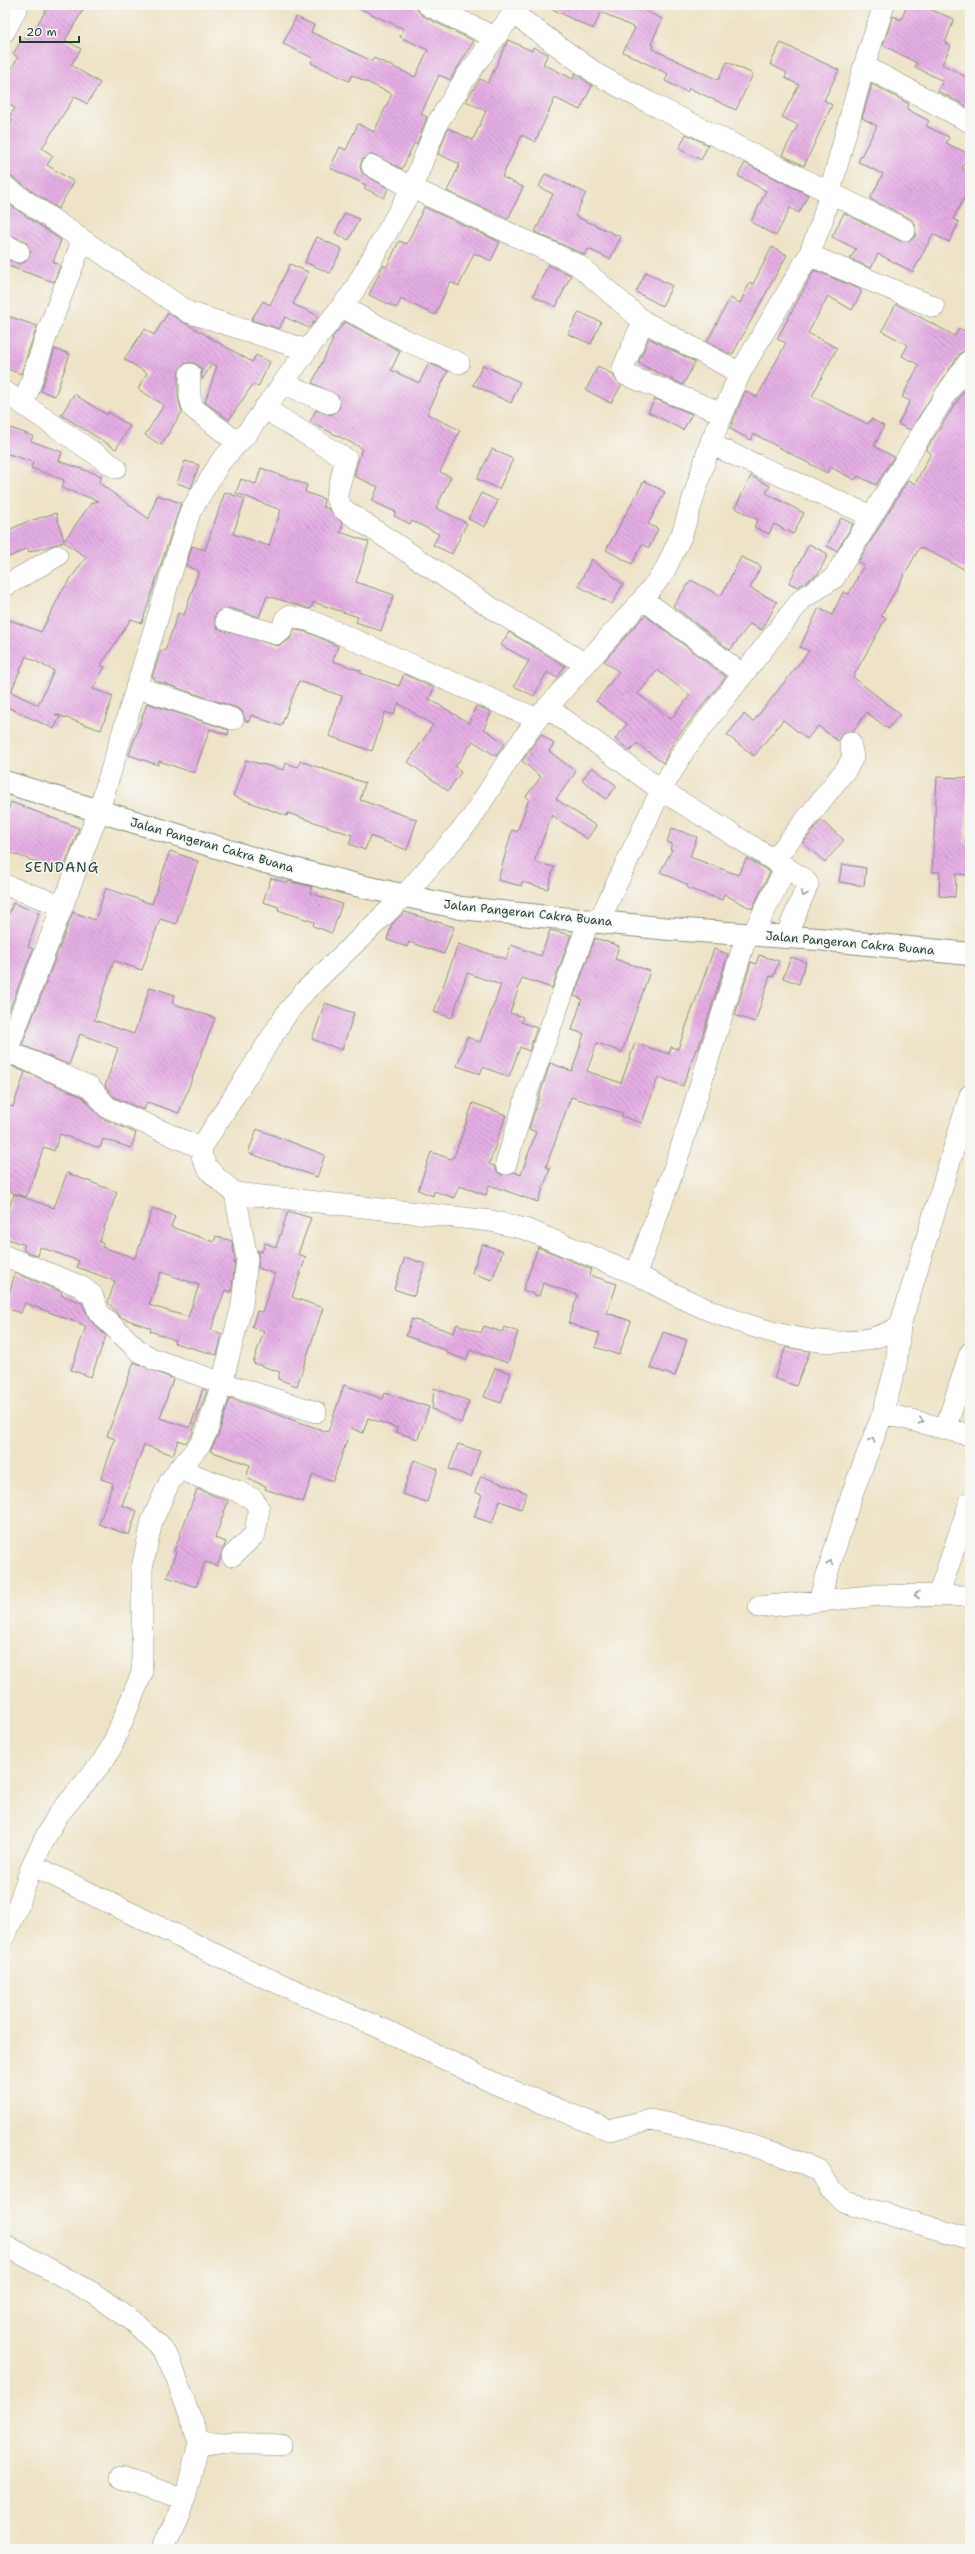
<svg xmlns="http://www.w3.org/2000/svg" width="975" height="2554" viewBox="0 0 975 2554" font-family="'Shantell Sans',sans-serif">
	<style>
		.building { fill: url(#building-back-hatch); fill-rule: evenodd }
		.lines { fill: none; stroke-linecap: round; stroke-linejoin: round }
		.minor-casing { stroke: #86907e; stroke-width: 22 }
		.major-casing { stroke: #86907e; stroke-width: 24 }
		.minor { stroke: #fff; stroke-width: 21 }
		.major { stroke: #fff; stroke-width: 22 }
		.oneway { stroke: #8f9e9a }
		.labels { text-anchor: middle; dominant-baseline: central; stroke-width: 3; stroke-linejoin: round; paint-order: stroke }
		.street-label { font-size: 12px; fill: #1f3d34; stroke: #f6f6f2 }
		.quarter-label { font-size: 14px; letter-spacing: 1px; fill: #1f3d34; stroke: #f6f6f2 }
	</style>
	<defs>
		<pattern id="building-back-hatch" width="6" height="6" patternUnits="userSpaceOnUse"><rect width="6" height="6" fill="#e4aee3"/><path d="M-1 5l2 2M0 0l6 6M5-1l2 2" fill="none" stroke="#b88fb9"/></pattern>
	</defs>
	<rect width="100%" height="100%" fill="#f6f6f2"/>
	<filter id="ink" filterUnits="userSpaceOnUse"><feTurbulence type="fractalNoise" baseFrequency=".025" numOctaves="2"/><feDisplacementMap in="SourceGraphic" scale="8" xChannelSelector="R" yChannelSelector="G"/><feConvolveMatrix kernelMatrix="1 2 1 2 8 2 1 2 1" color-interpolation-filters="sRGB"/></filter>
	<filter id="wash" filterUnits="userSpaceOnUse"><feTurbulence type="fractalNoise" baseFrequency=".012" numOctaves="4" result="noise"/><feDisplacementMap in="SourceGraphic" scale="16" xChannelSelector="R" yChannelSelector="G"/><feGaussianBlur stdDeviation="0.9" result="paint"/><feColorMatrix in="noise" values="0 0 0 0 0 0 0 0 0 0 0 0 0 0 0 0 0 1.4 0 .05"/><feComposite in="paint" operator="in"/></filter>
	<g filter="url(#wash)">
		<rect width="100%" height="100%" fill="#eee3c8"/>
		<g id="blocks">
			<path class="building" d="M49,5H86L65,40L81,49L71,65L100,83L87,104L75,96L42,148L53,156L47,165L74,182L58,209L12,177L5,175V133L13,120L9,117L15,108L5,101V79L18,58L13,54L23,37L28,40Z
				M352,5H413L423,16L474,41L450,80L439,75L421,114L427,117L417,144L414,143L402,169L372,154L362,160L360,167L362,173L388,188L384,198L364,188L366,185L330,168L340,147L346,150L358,124L374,132L392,94L352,75L349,81L311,63L313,58L283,44L296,17L314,25L311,32L372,61L374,58L415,77L428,50L400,37L404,29Z
				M544,5H634L662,19L651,44L654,45L652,49L718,80L727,62L753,74L736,110L689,88L687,92L665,81L668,74L623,52L635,28L601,12L593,29Z
				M907,5H919L954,19L945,43L951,46L942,64L970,79V108L938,91L943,81L915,67L917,63L883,45L893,16L901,20Z
				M508,40L532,51L533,47L548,54L543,64L573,79L575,73L592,86L580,110L555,98L535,142L522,135L502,177L523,187L508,219L447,191L460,164L438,154L448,128L473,140L486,111L466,101L480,79L488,83Z
				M781,43L839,70L824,100L832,105L804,166L782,155L798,125L782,117L799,85L785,78L787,73L770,64Z
				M872,84L909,104L907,109L929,121L926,126L949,137L946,143L969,154L962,168L970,172V187L953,219L959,222L949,242L933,234L913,272L878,254L871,268L850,259L856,249L832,237L844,213L900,241L911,240L916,235L915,224L911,219L870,199L883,174L858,162L877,126L862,118Z
				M686,134L708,145L701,160L679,149Z
				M745,163L808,195L799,213L790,208L776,236L751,222L766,191L738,176Z
				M545,174L586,193L575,216L621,237L610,259L588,249L585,255L535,232L553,194L539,187Z
				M6,202L61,240L53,262L60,265L54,282L5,265V258L19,264L25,262L31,252L25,241L5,233Z
				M424,207L500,242L491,261L474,253L459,286L450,282L435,315L401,299L397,308L369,295L383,265L387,267L399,241L407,244Z
				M345,213L359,219L349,240L335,233Z
				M317,237L342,249L330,273L305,262Z
				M772,247L787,255L732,355L707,342L730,298L740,303L750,282L753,284Z
				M290,264L308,272L293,304L319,316L309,328L285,317L279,329L251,320L263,301L270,305Z
				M548,265L571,275L556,307L533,296Z
				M814,270L860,289L861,293L852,310L828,296L808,333L837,348L812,396L868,424L871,419L884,426L874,446L894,457L876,485L858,476L855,480L830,467L827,473L754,434L751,440L730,429L745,391L757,397L786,343L777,339Z
				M646,272L672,286L662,306L636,292Z
				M896,304L955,336L959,328L970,334V348L960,353L910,430L898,424L910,401L902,397L919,365L902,356L908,345L882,331Z
				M579,312L601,322L591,344L568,334Z
				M168,313L252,362L256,355L270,362L258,387L253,384L229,420L205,402L217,366L212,364L202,380L201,368L196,364L190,362L184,364L178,374V397L182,412L161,445L145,435L164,405L138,389L147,373L124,359L145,329L154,335Z
				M5,315L37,326L21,374L5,368Z
				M345,322L400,351L391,370L419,383L429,363L448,371L427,414L460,430L440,472L451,477L436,508L467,523L452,554L433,545L439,534L412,521L410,524L394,516L396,512L372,501L378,487L354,476L362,448L310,422L316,410L331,415L340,407L338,396L312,383L333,340L331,339Z
				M649,338L695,362L683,385L638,363Z
				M55,349L70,354L55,396L41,391Z
				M483,365L520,382L511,403L473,385Z
				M598,366L612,374L621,386L611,403L586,390Z
				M970,381V572L920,547L881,616L886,618L853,677L900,714L888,729L867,712L853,731L842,733L838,741L818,726L807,739L783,720L754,756L727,735L744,714L753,722L809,651L800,647L819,608L832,615L843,592L849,594L864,565L858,562L908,480L915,484L931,453L926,450Z
				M74,394L107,415L108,412L130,426L116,449L61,415Z
				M655,399L692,414L683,430L648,412Z
				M5,426L33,436L31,441L62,452L59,461L102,476L99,483L149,519L157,495L181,503L142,623L131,619L101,665L105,667L93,689L113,696L101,730L55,714L60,717L54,729L5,706V632L10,620L41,632L62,591L86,557L64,542L29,552L28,548L5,559V532L26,522L56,513L64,541L91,503L99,501L62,488L64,480L31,468L33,462L5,453ZM26,656L54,671L38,705L11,692Z
				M492,449L513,459L499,489L477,479Z
				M185,461L199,465L191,488L177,483Z
				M261,468L307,485L305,492L324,499L323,507L329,509L343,524L340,532L369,542L356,582L394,595L381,631L356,622L358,617L313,602L311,609L267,596L259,617L229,608L218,611L214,617L217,628L278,646L289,640L295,630L307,632L338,646L333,661L361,671L360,673L399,686L404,674L434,688L429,699L469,723L476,706L491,712L484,729L505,743L496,756L473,741L455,767L461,772L448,791L408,762L433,725L398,703L394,715L385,712L372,751L329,736L342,696L299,681L281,726L251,715L249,722L245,720L242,711L237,708L154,680L155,678L152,677L161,650L165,651L178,613L184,615L199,571L186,566L192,546L205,550L225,492L245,499L233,534L269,546L281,510L236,493L241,479L256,484Z
				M751,476L770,486L766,493L804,513L793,534L774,524L769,534L754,527L758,520L735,508Z
				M644,481L665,492L648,524L658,529L649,548L642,544L632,564L606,550Z
				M481,493L498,501L485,527L468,519Z
				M841,518L853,524L837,551L827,546Z
				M809,544L828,554L818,574L798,587L789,583Z
				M741,557L761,566L750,588L777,602L762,630L750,624L730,650L673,606L691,580L721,596Z
				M592,559L623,584L612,604L578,586Z
				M645,615L726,677L674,741L663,763L637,743L630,751L615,739L627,724L596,701L619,672L604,661ZM657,670L690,695L671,719L638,694Z
				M509,632L565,666L557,678L547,672L534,696L514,686L529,661L501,645Z
				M147,703L229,730L228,735L210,729L194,773L159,761L158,765L129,755Z
				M541,734L554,744L549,751L576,772L556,799L596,826L587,839L552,815L534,862L554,867L548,889L522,882L521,886L498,880L512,830L517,832L529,799L526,796L541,777L522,761Z
				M246,760L284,770L286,763L298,767L300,761L365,783L360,800L417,820L407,850L370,836L365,850L349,844L352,835L288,813L287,816L233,796Z
				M592,767L617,786L606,799L582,780Z
				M937,777L969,778L965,843H970V875L956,874L955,897L939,896L940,872H932Z
				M11,802L79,828L63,871L5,851V819Z
				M821,820L844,840L825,862L803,843Z
				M672,828L697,837L690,857L738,875L747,858L770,872L752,909L724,894L722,900L687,888L688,885L660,872L672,850L670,849L672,844L667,842Z
				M170,851L198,861L176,924L160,919L142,970L114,961L94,1020L134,1034L150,987L175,995L172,1003L215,1018L179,1113L147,1102L144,1110L114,1097L105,1086L118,1048L80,1034L69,1065L22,1045L73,912L95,920L106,888L152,904Z
				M842,864L866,868L864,886L839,882Z
				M271,878L287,883L288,881L312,887L310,893L342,904L332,933L313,926L314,922L278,910L279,907L263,902Z
				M13,903L39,913L28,947L33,949L9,1011L5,1009V924Z
				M405,912L454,927L444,954L409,942L407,947L387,940L392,924Z
				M550,930L571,935L552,988L522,978L510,1013L523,1017L521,1022L537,1028L529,1051L520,1047L509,1077L483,1067L480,1074L457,1066L467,1037L480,1042L501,985L467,973L452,1018L434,1012L458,944L506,959L511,945L541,956Z
				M595,938L619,946L615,959L650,971L622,1052L597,1043L587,1071L621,1083L635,1043L669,1054L671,1047L678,1049L714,949L728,954L698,1050L696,1049L683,1086L658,1077L642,1123L621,1116L623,1113L571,1097L546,1167L550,1169L538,1202L489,1185L486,1195L459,1186L454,1198L434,1191L433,1196L418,1190L431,1152L451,1159L454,1157L473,1103L506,1115L489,1164L494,1166L497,1172L502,1175L514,1172L521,1175L536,1132L529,1129L550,1063L572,1071L584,1034L572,1030L582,999L574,996Z
				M759,955L779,961L773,977L770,976L755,1022L735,1015L751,962L756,964Z
				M791,957L806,962L799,984L783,978Z
				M325,1003L354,1013L342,1050L312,1039Z
				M12,1066L83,1097L102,1118L136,1133L131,1148L103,1139L100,1148L60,1134L54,1151L44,1147L26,1197L5,1190V1105L13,1107L25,1072Z
				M257,1129L325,1155L317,1177L248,1153Z
				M67,1173L117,1192L99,1242L103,1243L102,1247L135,1258L153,1208L175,1216L171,1227L214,1242L216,1236L232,1241L235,1259L232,1289L231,1292L225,1290L211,1330L222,1334L217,1355L174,1343L175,1340L150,1331L151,1328L120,1317L108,1302L115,1281L77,1267L79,1261L40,1247L38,1256L23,1250L25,1245L5,1238V1220L14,1194L54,1208ZM161,1272L199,1285L188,1317L149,1305Z
				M288,1211L311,1218L298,1254L306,1257L292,1297L323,1308L297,1386L278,1379L280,1372L253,1363L264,1331L252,1327L257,1311L262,1312L275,1274L258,1268V1250L262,1252L265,1243L276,1247Z
				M482,1244L503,1251L492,1280L472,1273Z
				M538,1247L591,1269L589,1275L617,1284L607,1313L631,1321L619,1355L595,1347L600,1334L568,1323L578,1295L543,1283L539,1296L523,1290Z
				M405,1257L425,1264L414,1296L394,1289Z
				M15,1273L62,1292L61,1295L82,1303L91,1321L106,1336L91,1377L71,1370L86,1326L25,1303L21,1313L5,1308Z
				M412,1319L454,1333L457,1324L481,1333L484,1326L502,1332L504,1327L518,1332L508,1363L470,1350L466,1360L447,1353L448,1351L406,1336Z
				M663,1332L687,1340L675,1376L650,1368Z
				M786,1347L810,1351L796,1386L774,1378Z
				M134,1362L173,1379L160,1418L190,1428L203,1389L207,1391L191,1436L185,1443L178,1440L173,1455L144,1445L122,1505L137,1511L129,1535L99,1524L113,1483L101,1479L115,1439L107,1436Z
				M495,1368L511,1373L501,1403L484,1397Z
				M344,1385L383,1399L385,1393L429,1407L418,1439L396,1432L397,1428L368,1418L363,1433L351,1428L333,1481L313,1474L303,1502L265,1489L266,1486L246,1478L250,1465L210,1451L218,1435L230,1398L328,1432Z
				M434,1388L469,1401L461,1423L432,1409Z
				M458,1444L480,1451L471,1477L449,1469Z
				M414,1460L438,1469L427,1502L402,1494Z
				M481,1476L527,1493L521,1509L500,1501L492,1523L474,1517L482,1495L475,1492Z
				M197,1489L228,1501L215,1538L226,1542L217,1566L205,1562L196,1587L167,1577L176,1552L174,1551Z"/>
		</g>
	</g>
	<g filter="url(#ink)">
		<use href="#blocks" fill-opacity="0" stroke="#86907e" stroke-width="1"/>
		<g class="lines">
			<defs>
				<path id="minor" d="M428,5L494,37
					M514,14L598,75L648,102L905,230
					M5,31L18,5
					M864,66L970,122
					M372,166L412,188L578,265L643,321L740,373
					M5,187L188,312L307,350
					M5,245L19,252
					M809,255L934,307
					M342,307L405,340L459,363
					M643,321L623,368L626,375L722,413
					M190,374V397L193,408L238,443
					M283,383L329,403
					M5,392L116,468
					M24,403L49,328L82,241
					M264,408L346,459L336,498L343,509L493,609L584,663
					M710,444L871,516
					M5,586L57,556
					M643,599L742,674
					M226,620L276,634L282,630L285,619L289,616L311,621L537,719
					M136,687L233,719
					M547,707L661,790L804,879L808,884L786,936
					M774,860L847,768L853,757L850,742
					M5,885L63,906
					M599,921L661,790L685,749L802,599L834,578L946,394L970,360
					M747,934L678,1157L636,1274L525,1229L491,1221L235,1193C220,1180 201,1169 201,1148L287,1013L305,991L404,896L471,819L508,760L537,719L643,599L664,572L682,534L710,444L740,373L809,255L822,221L864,66L884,5
					M753,934L786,867
					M7,1051L90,1087L107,1107L201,1148
					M5,1056L98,813L190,512L221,461L247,433L307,350L353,292L412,188L438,122L466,77L519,5
					M506,1164L529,1087L589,920
					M5,1256L80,1286L92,1295L99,1313L139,1351L153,1359L222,1383L316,1412
					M636,1274C699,1310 832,1371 900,1326
					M883,1413L970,1435
					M946,1427L970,1353
					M178,1469L237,1491L253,1499L259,1509L255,1534L232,1556
					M938,1596L970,1502
					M819,1600L852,1494L883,1413L896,1365L900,1326L970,1095
					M759,1607L880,1595L970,1596
					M32,1865L235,1964L385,2030L496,2084L609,2130L650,2120L665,2123L734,2140L778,2154L820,2171L831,2190L843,2201L970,2239
					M5,1935L17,1909L32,1865L47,1834L58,1815L103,1761L112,1746L142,1673V1568L152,1521L170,1481L201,1443L207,1431L222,1383L242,1305L247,1259L235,1193
					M5,2245L93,2293L133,2321L162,2349L171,2363L199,2442L185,2499L163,2549
					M199,2442L281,2445
					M121,2478L185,2499"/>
				<path id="major" d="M5,782L262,861L356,885L461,908L670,929L818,939L970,954"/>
			</defs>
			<use href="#minor" class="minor-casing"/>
			<use href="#major" class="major-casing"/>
			<use href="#minor" class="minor"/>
			<use href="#major" class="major"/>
		</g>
		<defs><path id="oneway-chevron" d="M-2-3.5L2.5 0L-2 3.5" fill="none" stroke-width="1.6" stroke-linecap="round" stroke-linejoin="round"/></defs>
		<g class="oneway">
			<use href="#oneway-chevron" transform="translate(804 894) rotate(112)"/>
			<use href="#oneway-chevron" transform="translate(921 1421) rotate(13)"/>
			<use href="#oneway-chevron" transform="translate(872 1440) rotate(-69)"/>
			<use href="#oneway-chevron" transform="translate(830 1563) rotate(-73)"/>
			<use href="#oneway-chevron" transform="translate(917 1595) rotate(-180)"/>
		</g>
	</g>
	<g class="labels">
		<g class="street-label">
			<text transform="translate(212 845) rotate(16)">Jalan Pangeran Cakra Buana</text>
			<text transform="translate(528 913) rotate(6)">Jalan Pangeran Cakra Buana</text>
			<text transform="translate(850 943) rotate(5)">Jalan Pangeran Cakra Buana</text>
		</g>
		<g class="quarter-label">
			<text x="62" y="867">SENDANG</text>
		</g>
	</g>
	<rect width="975" height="2554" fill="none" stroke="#f6f6f2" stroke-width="20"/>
	<path d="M20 36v6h59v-6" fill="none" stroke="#1f3d34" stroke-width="2"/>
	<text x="26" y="36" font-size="12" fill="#1f3d34" stroke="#f6f6f2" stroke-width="3" paint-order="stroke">20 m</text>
</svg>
